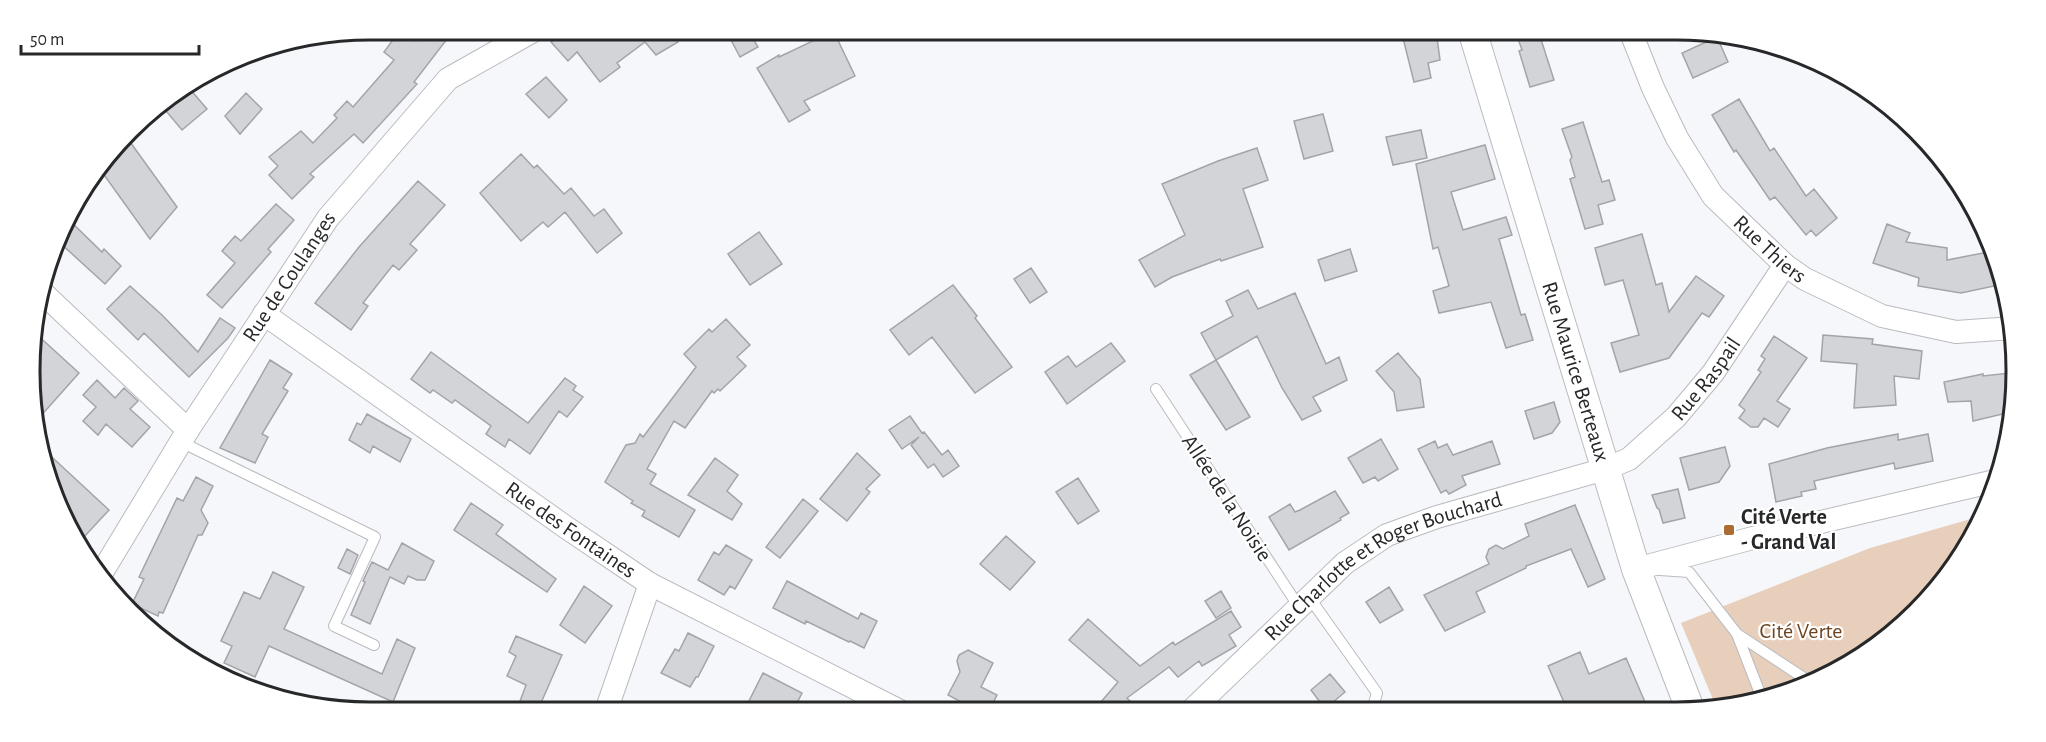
<svg xmlns="http://www.w3.org/2000/svg" width="2046" height="742" viewBox="0 0 2046 742" font-family="'Alegreya Sans',sans-serif">
	<style>
		.green { fill: #e8cfbb }
		.building { fill: #d3d4d8; stroke: #a4a4a8; stroke-width: 1.5 }
		.lines { fill: none; stroke-linecap: round; stroke-linejoin: round }
		.service-casing { stroke: #babbbf; stroke-width: 12 }
		.minor-casing { stroke: #babbbf; stroke-width: 24 }
		.tertiary-casing { stroke: #babbbf; stroke-width: 30 }
		.service { stroke: #fff; stroke-width: 10 }
		.minor { stroke: #fff; stroke-width: 22 }
		.tertiary { stroke: #fff; stroke-width: 28 }
		.poi-dot { fill: #ab6c33; stroke: #fff; stroke-width: 2 }
		.labels { text-anchor: middle; dominant-baseline: central; stroke-width: 4.5; stroke-linejoin: round; paint-order: stroke }
		.street-label { font-size: 22px; fill: #272829; stroke: #fff }
		.poi-label { font-size: 22px; font-weight: bold; fill: #272829; stroke: #fff; text-anchor: start }
		.park-label { font-size: 22px; fill: #6e4420; stroke: #fff }
		.rim { fill: none; stroke: #272829; stroke-width: 3 }
	</style>
	<rect width="100%" height="100%" fill="#f6f7fb"/>
	<path class="green" d="M1981,516L1970,542L1900,627L1825,677L1717,709L1681,623L1870,548Z"/>
	<path class="building" d="M400,30L416,41L425,30H454L414,82L417,84L363,143L354,134L310,174L314,177L292,199L269,175L278,166L269,157L301,131L313,143L337,118L334,115L347,101L353,107L394,60L384,52Z
		M571,30H670L678,42L656,55L645,42L617,63L620,67L600,82L577,52L568,61L551,42Z
		M745,30H748L758,47L740,57L730,38Z
		M810,30H833L855,76L804,101L810,110L789,122L757,68L779,55V57L815,40Z
		M1401,30H1436L1440,60L1428,63L1431,78L1414,82Z
		M1515,30H1538L1554,80L1530,87L1519,51L1522,50Z
		M1717,37L1728,62L1693,78L1682,53Z
		M546,77L567,100L549,118L526,94Z
		M189,88L207,109L182,130L161,105Z
		M246,93L262,109L240,134L225,116Z
		M1739,99L1770,151L1774,148L1806,196L1814,189L1837,218L1816,236L1811,230L1806,235L1775,197L1770,200L1736,150L1734,152L1712,115Z
		M1323,114L1333,151L1304,159L1294,121Z
		M1583,122L1602,182L1609,180L1615,200L1598,205L1603,224L1585,229L1570,179L1575,177L1570,160L1572,157L1562,129Z
		M1421,130L1427,158L1393,165L1386,137Z
		M128,139L177,207L150,239L102,172Z
		M1485,145L1495,179L1451,192L1463,230L1506,217L1512,235L1499,239L1521,315L1525,314L1533,340L1506,348L1491,302L1439,313L1433,291L1449,286L1438,247L1433,249L1416,164Z
		M1257,148L1268,180L1243,189L1263,247L1221,261L1220,259L1172,277L1155,287L1139,260L1185,235L1162,184L1218,161Z
		M521,154L534,168L537,165L564,194L571,188L594,216L604,209L622,233L597,253L565,212L548,227L543,222L521,241L480,193Z
		M418,181L445,205L410,244L417,250L399,270L393,265L363,303L368,306L351,330L315,303L359,247Z
		M276,204L294,220L268,249L271,252L222,308L207,295L235,263L222,251L235,236L241,241Z
		M67,218L102,252L104,249L121,266L105,284L59,242Z
		M1887,224L1910,233L1906,242L1947,248V260L1988,252L1999,285L1961,293L1918,286L1919,278L1873,263Z
		M759,232L782,264L750,285L728,254Z
		M1642,234L1656,285L1662,283L1669,312L1696,276L1724,296L1709,317L1702,313L1669,358L1620,372L1611,343L1639,335L1623,280L1605,285L1595,248Z
		M1350,249L1357,271L1325,281L1318,260Z
		M1031,268L1047,292L1030,303L1014,279Z
		M953,285L977,316L975,318L1012,367L975,393L932,337L909,355L890,330Z
		M130,286L162,315L198,352L220,318L235,328L228,338L189,377L144,333L138,340L107,309Z
		M1248,290L1258,309L1295,293L1326,364L1339,357L1347,380L1313,397L1321,411L1302,420L1282,388L1257,336L1216,360L1201,333L1233,316L1226,301Z
		M726,319L750,345L737,357L746,366L720,391L718,389L714,393L712,391L685,428L674,421L647,469L656,474L650,484L695,510L679,537L642,516L645,511L631,503L633,501L605,482L626,445L635,443L640,434L643,437L696,367L684,354L709,329L712,332Z
		M33,331L79,373L39,418L35,357Z
		M1823,335L1873,339L1872,344L1922,351L1919,379L1894,376L1896,405L1854,408L1857,364L1821,361Z
		M1774,336L1807,358L1777,401L1790,409L1778,427L1764,418L1758,427H1751L1739,418L1745,410L1739,405L1761,372L1758,370L1765,359L1761,356Z
		M1111,343L1125,361L1067,404L1045,372L1068,356L1076,367Z
		M431,352L528,423L565,378L576,386L573,390L583,397L567,417L559,411L530,454L509,439L505,447L486,434L491,426L455,400L452,403L433,390L430,393L411,379Z
		M1398,353L1420,379L1424,407L1397,411L1394,392L1376,371Z
		M270,360L292,374L283,388L288,391L262,434L268,437L255,463L220,448Z
		M1216,360L1250,417L1226,430L1190,375Z
		M2010,373L2007,413L1973,421L1971,401L1948,402L1944,382L1983,374V376Z
		M97,380L115,398L124,388L138,401L130,409L150,427L132,447L106,424L98,435L83,421L96,407L83,395Z
		M1554,402L1560,422L1552,433L1534,439L1525,411Z
		M367,414L411,439L400,462L373,446L370,453L349,440L357,423L361,425Z
		M910,416L922,433L924,432L942,455L948,450L959,466L943,477L934,464L928,468L911,445L919,437L902,449L889,430Z
		M1898,434V440L1928,434L1933,461L1895,469L1894,463L1814,481L1816,489L1801,492L1802,496L1776,502L1769,464L1827,448Z
		M1381,439L1398,469L1378,481L1375,477L1363,483L1348,458Z
		M1435,441L1438,448L1447,444L1453,455L1492,441L1500,464L1462,476L1466,485L1449,494L1446,490L1441,493L1418,449Z
		M41,447L109,510L84,537L72,525L42,459Z
		M1725,447L1730,466L1719,482L1689,490L1680,458Z
		M857,453L880,475L866,489L870,492L847,521L820,499Z
		M715,458L738,475L727,491L742,504L732,520L688,495Z
		M196,477L213,486L201,510L208,523L202,535H198L163,613L159,612L158,616L132,604L144,579L139,577L177,498L183,501Z
		M1078,478L1099,511L1078,524L1056,492Z
		M1678,489L1685,518L1663,523L1659,509L1657,508L1652,495Z
		M1335,491L1349,513L1340,518L1341,520L1289,550L1269,517L1290,504L1295,512L1300,510Z
		M803,499L818,511L780,558L766,547Z
		M471,503L503,525L496,534L556,579L547,592L454,530Z
		M1575,505L1605,579L1588,587L1571,549L1526,566V568L1476,592L1485,612L1445,631L1424,595L1489,564L1486,557L1489,549L1496,545L1503,549L1529,536L1525,524Z
		M1006,536L1035,562L1010,590L980,564Z
		M402,543L434,561L425,580H417L408,576L404,584L390,577L370,624L351,615L365,582L363,581L372,562L388,570Z
		M726,545L752,560L735,589L730,586L724,595L698,580L714,552L719,555Z
		M347,549L358,555L350,574L338,568Z
		M273,572L304,587L284,629L382,674L397,639L415,648L393,702L269,646L255,677L224,663L232,646L221,641L244,592L260,599Z
		M787,581L858,619L861,613L877,621L864,648L850,641L849,642L806,621L805,624L773,608Z
		M584,586L612,606L585,643L560,625Z
		M1389,587L1403,610L1380,623L1366,602Z
		M1221,591L1231,608L1216,618L1205,601Z
		M1231,611L1241,627L1229,635L1236,646L1202,666L1199,661L1178,677L1169,667L1127,698L1139,710H1094L1118,682L1069,640L1088,619L1140,666L1173,642L1175,645Z
		M688,633L714,646L698,677H696L690,687L661,673L675,649L679,651Z
		M516,636L562,655L537,712H516L526,685L507,676L516,656L509,652Z
		M968,650L993,663L981,687L997,695L989,711H978L948,695L960,672L957,661L959,655Z
		M1580,652L1589,674L1626,658L1648,709H1567L1548,666Z
		M763,673L802,693L793,711H768L749,701Z
		M1330,674L1345,692L1325,709L1311,690Z"/>
	<g class="lines">
		<defs>
			<path id="service" d="M1156,389L1299,607
				M181,442L375,537L334,626L374,645
				M1660,570L1689,572L1737,634L1810,682
				M1309,597L1377,693L1372,710
				M1737,634L1761,696"/>
			<g id="minor">
				<path id="s1" d="M1630,30L1653,88L1677,138L1713,196L1785,265L1805,279L1882,316L1956,332L2013,328"/>
				<path d="M43,293L188,430"/>
				<path id="s2" d="M264,314L567,528L650,584L900,711"/>
				<path d="M1636,569L1753,538L1995,481"/>
				<path id="s3" d="M101,574L188,430L328,218L448,79L535,30"/>
				<path id="s4" d="M1192,710L1345,563L1387,535L1437,517L1605,469L1629,459L1676,417L1713,373L1785,265"/>
				<path d="M606,711L650,584"/>
			</g>
			<g id="tertiary">
				<path id="s5" d="M1472,30L1636,569L1690,709"/>
			</g>
		</defs>
		<use href="#service" class="service-casing"/>
		<use href="#minor" class="minor-casing"/>
		<use href="#tertiary" class="tertiary-casing"/>
		<use href="#service" class="service"/>
		<use href="#minor" class="minor"/>
		<use href="#tertiary" class="tertiary"/>
	</g>
	<rect class="poi-dot" x="1723" y="524" width="12" height="12" rx="3"/>
	<g class="labels">
		<g class="street-label">
			<text stroke="none"><textPath href="#s1" startOffset="264">Rue Thiers</textPath></text>
			<text stroke="none"><textPath href="#s3" startOffset="352">Rue de Coulanges</textPath></text>
			<text stroke="none"><textPath href="#s5" startOffset="357">Rue Maurice Berteaux</textPath></text>
			<text stroke="none"><textPath href="#s4" startOffset="628">Rue Raspail</textPath></text>
			<text transform="translate(1227 498) rotate(57)">Allée de la Noisie</text>
			<text stroke="none"><textPath href="#s2" startOffset="375">Rue des Fontaines</textPath></text>
			<text stroke="none"><textPath href="#s4" startOffset="244">Rue Charlotte et Roger Bouchard</textPath></text>
		</g>
		<g class="poi-label">
			<text x="1741" y="517">Cité Verte<tspan x="1741" dy="25">- Grand Val</tspan></text>
		</g>
		<g class="park-label">
			<text x="1801" y="631">Cité Verte</text>
		</g>
	</g>
	<path d="M0 0H2046V742H0ZM370 40H1676A330 330 0 0 1 2006 370V372A330 330 0 0 1 1676 702H370A330 330 0 0 1 40 372V370A330 330 0 0 1 370 40Z" fill="#fff" fill-rule="evenodd"/>
	<path class="rim" d="M370 40H1676A330 330 0 0 1 2006 370V372A330 330 0 0 1 1676 702H370A330 330 0 0 1 40 372V370A330 330 0 0 1 370 40Z"/>
	<path d="M21 45v9h178v-9" fill="none" stroke="#272829" stroke-width="3"/>
	<text x="30" y="45" font-size="18" fill="#272829" stroke="#ffffff" stroke-width="4.5" paint-order="stroke">50 m</text>
</svg>
